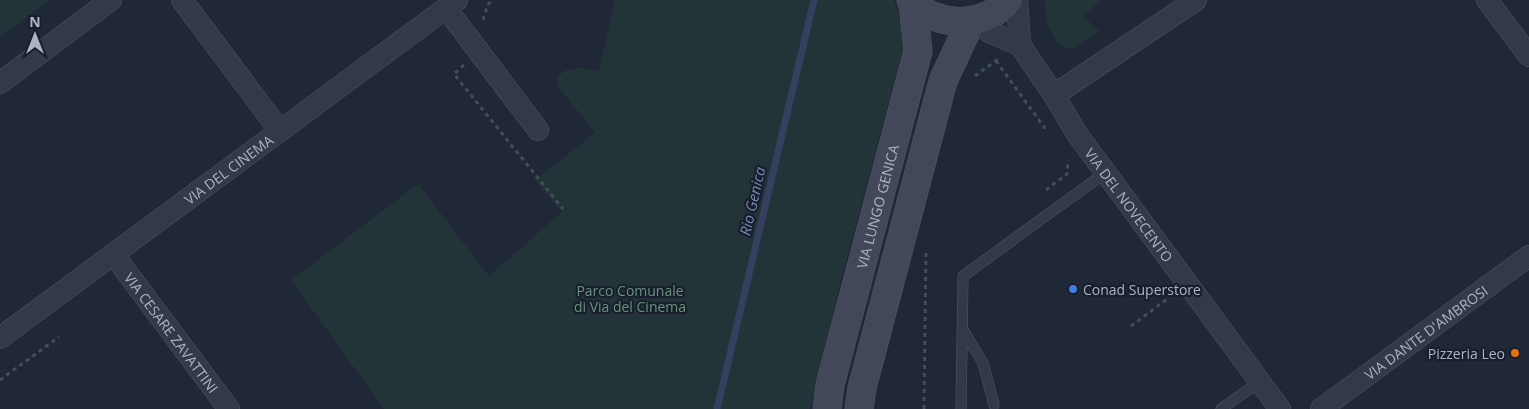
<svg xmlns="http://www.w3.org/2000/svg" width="1529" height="409" viewBox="0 0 1529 409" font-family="'Open Sans',sans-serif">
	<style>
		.green { fill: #233439 }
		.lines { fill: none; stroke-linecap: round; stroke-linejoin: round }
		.stream { stroke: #34405e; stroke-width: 7 }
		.lane-casing { stroke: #515665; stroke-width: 11 }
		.street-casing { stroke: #515665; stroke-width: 22 }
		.secondary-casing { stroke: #515665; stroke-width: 29 }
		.path { stroke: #405055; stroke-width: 3; stroke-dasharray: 4 4; stroke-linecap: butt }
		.lane { stroke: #343947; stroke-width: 10 }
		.street { stroke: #343947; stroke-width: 21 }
		.secondary { stroke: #42485a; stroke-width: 28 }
		.shop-dot { fill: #3f7fe0; stroke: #191e2c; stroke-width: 2 }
		.food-dot { fill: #e8710a; stroke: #191e2c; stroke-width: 2 }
		.labels { text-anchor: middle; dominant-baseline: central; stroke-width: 4.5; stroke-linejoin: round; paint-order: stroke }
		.street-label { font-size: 14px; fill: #aeb3c4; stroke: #191e2c }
		.poi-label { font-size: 14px; fill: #aeb3c4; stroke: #191e2c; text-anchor: start }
		.park-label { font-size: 14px; fill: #669477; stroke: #191e2c }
		.water-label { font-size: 15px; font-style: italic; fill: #7686ac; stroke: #191e2c }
	</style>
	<rect width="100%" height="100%" fill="#202737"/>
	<path class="green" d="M0,0H50L0,37Z
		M615,0H894C901,17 904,31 903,49L841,280L810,409H384L291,280L418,184L489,276L562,212L535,180L595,133L558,86L557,77C569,65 584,68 599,71Z
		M1045,0H1102L1083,16L1099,31L1073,50C1055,46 1050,33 1046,16C1045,11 1044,6 1045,0Z"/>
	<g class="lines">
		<path class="stream" d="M717,409L814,0"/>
		<defs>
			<path id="lane" d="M962,328L983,363L994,405
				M961,409L963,276L1105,173
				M1221,409L1259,382"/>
			<g id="street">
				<path d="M182,0L280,131"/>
				<path id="s1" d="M1017,0L1020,45L1054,95L1077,134L1280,409"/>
				<path d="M1487,0L1529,56"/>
				<path d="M446,8L538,130"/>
				<path d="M976,20L989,32L1020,45"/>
				<path d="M0,83L111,0"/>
				<path d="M1054,95L1196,0"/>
				<path id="s2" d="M113,254L229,409"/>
				<path id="s3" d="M0,338L457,0"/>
				<path id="s4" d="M1321,409L1529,256"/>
			</g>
			<g id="secondary">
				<path d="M911,0C934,28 985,29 1008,0"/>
				<path id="s5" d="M827,409L830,385L918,51L913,3"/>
				<path d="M859,409L862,388L943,81L971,21"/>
			</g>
		</defs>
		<use href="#lane" class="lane-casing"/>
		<use href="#street" class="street-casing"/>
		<use href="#secondary" class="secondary-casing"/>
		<path class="path" d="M483,20L488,4L494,0
			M996,61L1047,131
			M464,65L454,74L563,209
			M975,76L998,59
			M1046,190L1067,174L1068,160
			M1131,326L1170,297
			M0,380L59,337
			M924,409L926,249"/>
		<use href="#lane" class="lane"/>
		<use href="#street" class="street"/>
		<use href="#secondary" class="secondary"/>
	</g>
	<circle class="shop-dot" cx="1073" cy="289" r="5"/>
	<circle class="food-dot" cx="1515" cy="353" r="5"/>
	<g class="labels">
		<g class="street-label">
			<text stroke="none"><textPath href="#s3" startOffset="284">VIA DEL CINEMA</textPath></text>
			<text stroke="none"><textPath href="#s1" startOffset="239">VIA DEL NOVECENTO</textPath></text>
			<text stroke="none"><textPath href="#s5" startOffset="209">VIA LUNGO GENICA</textPath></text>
			<text stroke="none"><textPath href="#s2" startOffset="98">VIA CESARE ZAVATTINI</textPath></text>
			<text stroke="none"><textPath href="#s4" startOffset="130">VIA DANTE D'AMBROSI</textPath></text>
		</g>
		<g class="poi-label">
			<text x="1083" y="289">Conad Superstore</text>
			<text x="1505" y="353" text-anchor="end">Pizzeria Leo</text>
		</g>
		<g class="park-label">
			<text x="630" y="290">Parco Comunale<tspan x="630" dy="16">di Via del Cinema</tspan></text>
		</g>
		<g class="water-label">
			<text transform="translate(752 201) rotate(-77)">Rio Genica</text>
		</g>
	</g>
	<g transform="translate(35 35)" stroke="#191e2c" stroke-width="4" paint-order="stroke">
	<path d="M0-4L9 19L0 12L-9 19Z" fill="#aeb3c4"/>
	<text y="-8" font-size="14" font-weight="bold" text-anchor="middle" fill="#aeb3c4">N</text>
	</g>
</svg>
